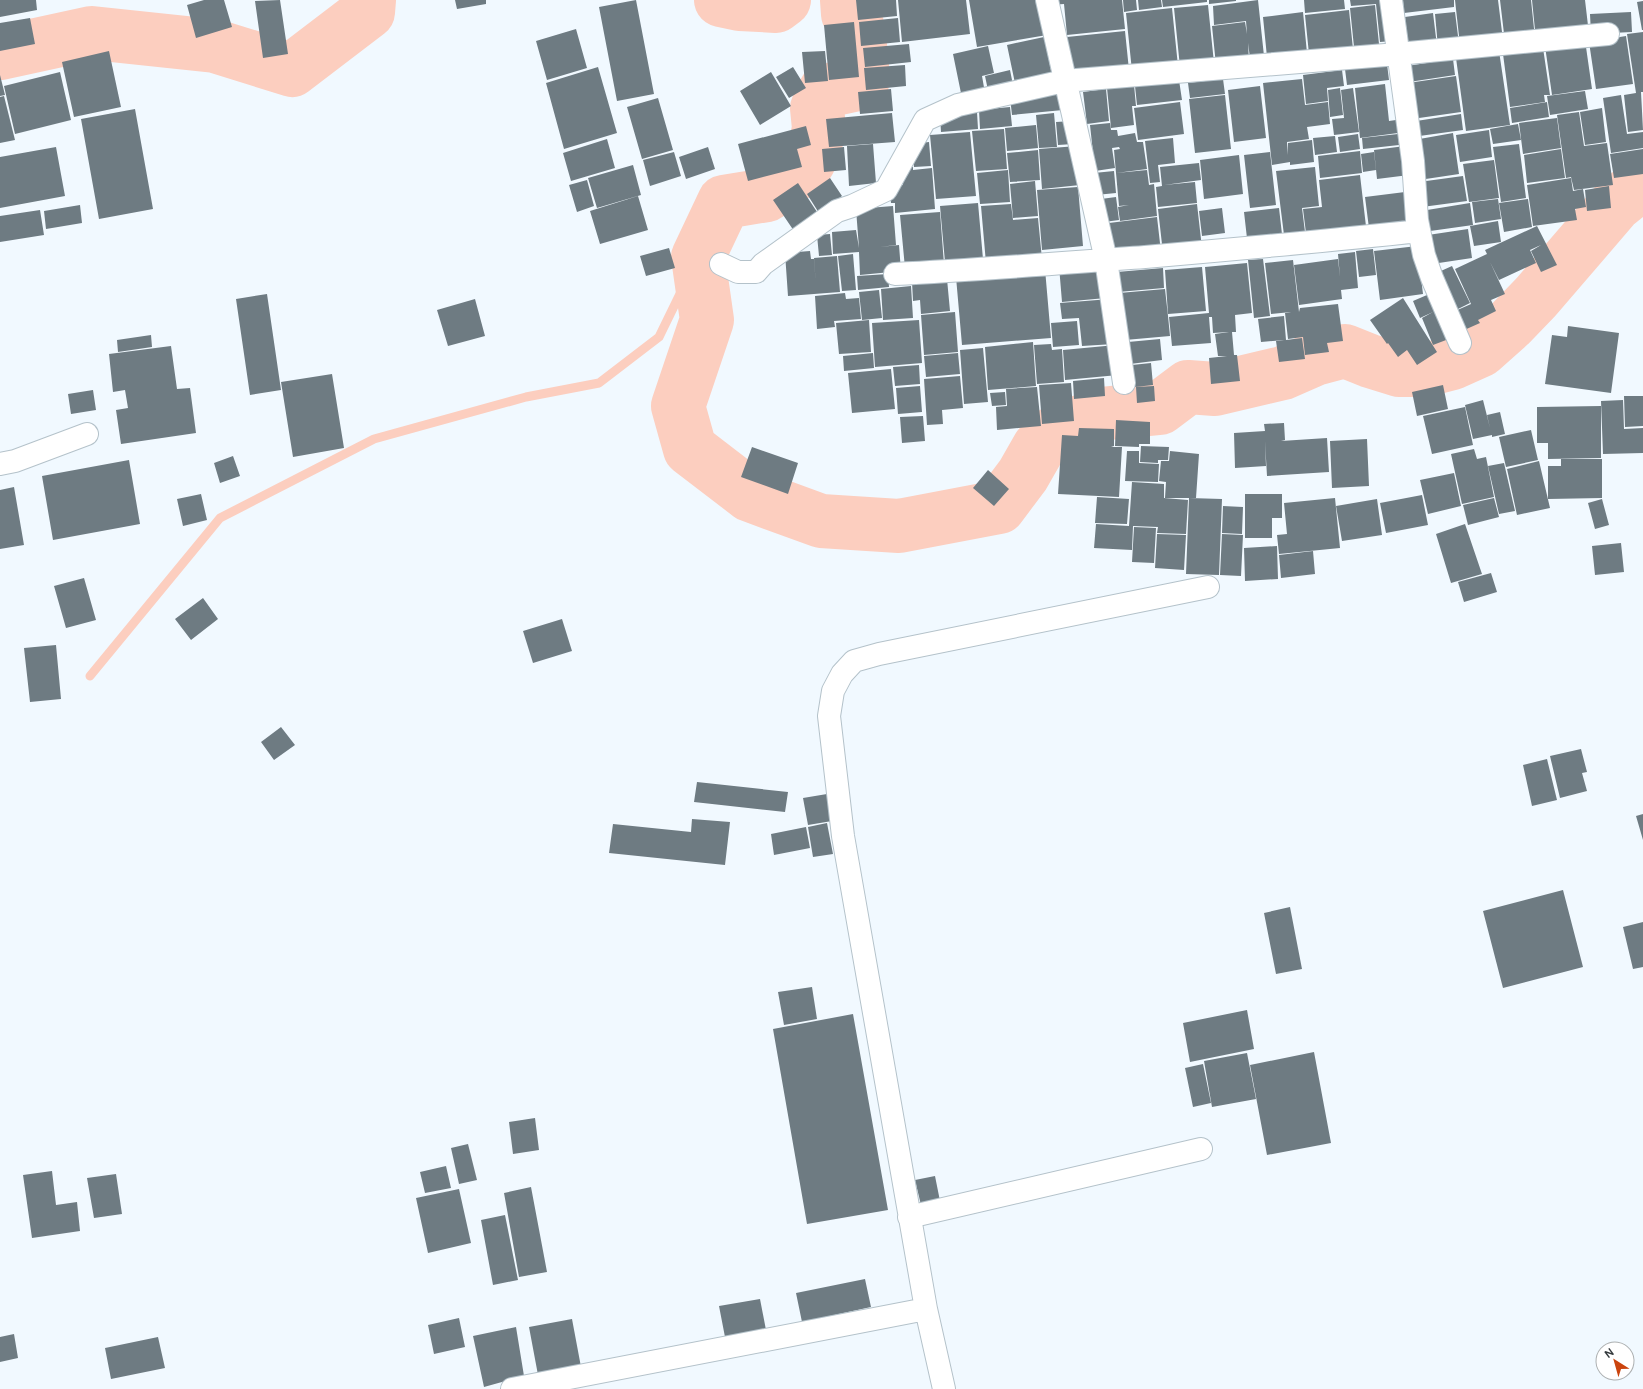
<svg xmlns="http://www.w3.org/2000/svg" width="1643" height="1389" viewBox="0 0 1643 1389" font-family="'DM Sans',sans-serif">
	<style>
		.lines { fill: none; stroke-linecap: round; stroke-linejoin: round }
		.stream { stroke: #fccebf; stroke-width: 9 }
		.river { stroke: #fccebf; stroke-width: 54 }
		.building { fill: #6e7b82 }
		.street-casing { stroke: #b4c2ca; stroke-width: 24 }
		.street { stroke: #fff; stroke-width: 22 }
	</style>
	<rect width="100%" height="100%" fill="#f1f9ff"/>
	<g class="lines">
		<path class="stream" d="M90,676L220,518L374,439L526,397L599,383L659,337L698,257"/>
		<path class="river" d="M721,0L740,4L776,6L784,0
			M847,0L848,14L857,25L862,60V83L825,91L817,108L819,128L817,138L809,161L804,169L789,178L767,195L724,202L698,257L707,320L678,406L690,449L750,495L821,521L899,526L999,507L1023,475L1039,447L1054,433L1100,414L1160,408L1188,387L1215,389L1283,373L1315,359L1345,351L1370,361L1399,370H1425L1452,363L1481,350L1510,324L1536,297L1615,205L1643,182
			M0,53L92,33L215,46L292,70L368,12L369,0"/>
	</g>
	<path class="building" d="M0,0H36L37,10L0,17Z
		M204,0H224L232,27L196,38L187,5Z
		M280,0L288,54L263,58L255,1Z
		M455,0H486V4L457,9Z
		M636,0L654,94L617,101L599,7Z
		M856,0H896L897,16L858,20Z
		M898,0H966L970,34L902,42Z
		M969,0H1041L1047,35L977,47Z
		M1050,0H1122L1125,29L1067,35L1064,4L1050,5Z
		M1123,0H1136L1137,10L1124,12Z
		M1138,0H1161L1162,7L1139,10Z
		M1162,0H1207V2L1163,7Z
		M1209,0H1236V1L1209,4Z
		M1258,0L1264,56L1250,58L1248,43L1249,61L1216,65L1212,26L1245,22L1247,34L1246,21L1214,25L1213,6Z
		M1304,0H1344L1345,9L1305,13Z
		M1350,0H1388L1392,41L1380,42L1376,4L1351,6Z
		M1403,0H1454V7L1404,13Z
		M1455,0H1498L1503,40L1460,45Z
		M1500,0H1531L1535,38L1505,42Z
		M1532,0H1585L1589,34L1536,40Z
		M1643,1V30H1642L1637,2Z
		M1208,5L1214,63L1180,67L1174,8Z
		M1375,5L1379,44L1354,47L1350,8Z
		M1172,8L1178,66L1132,71L1126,13Z
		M1349,10L1353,49L1309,54L1305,15Z
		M1303,12L1307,53L1267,57L1263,17Z
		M1455,12L1459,44L1438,47L1435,14Z
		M1631,12L1632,32L1591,34L1590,14Z
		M1433,13L1437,46L1409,49L1405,17Z
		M30,18L35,44L0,51V23Z
		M898,18L900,42L861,46L859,22Z
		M854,22L859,77L829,80L824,25Z
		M576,29L587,68L547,80L536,41Z
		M1125,31L1129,70L1071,76L1067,37Z
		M1643,32V92H1641L1643,130L1628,132L1624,95L1636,93L1627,34Z
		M1626,36L1633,84L1596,89L1589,42Z
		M1044,37L1053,80L1016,88L1007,45Z
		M1585,40L1592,89L1552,95L1545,46Z
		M909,44L911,62L865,67L863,48Z
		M988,46L994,73L982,76L985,93L962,98L953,54Z
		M1543,48L1550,95H1544L1545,102L1510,107L1503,54Z
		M109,51L121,107L74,117L62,62Z
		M825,51L828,81L805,83L802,52Z
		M1499,51L1510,125L1466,131L1456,58Z
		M1453,59L1455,75L1409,82L1407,66Z
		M1387,64L1389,80L1347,85L1345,69Z
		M905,65L906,86L866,90L864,68Z
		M598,67L617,133L564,149L546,83Z
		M793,67L806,88L789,98L776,77Z
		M1010,70L1014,90L989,95L985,76Z
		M1342,70L1344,86L1327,88L1328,101L1306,104L1303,75Z
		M60,72L71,120L15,134L4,86Z
		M771,72L791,106L760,125L740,91Z
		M0,75L5,95L0,96Z
		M1456,76L1461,112L1412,119L1408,83Z
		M1223,79L1225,94L1190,98L1188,83Z
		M1302,79L1305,105L1328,102L1330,124L1307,127L1309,139L1287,142L1288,155V143L1312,140L1314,162L1290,165V162L1272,165L1263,83Z
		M1179,80L1182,100L1137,105L1135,86Z
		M1385,84L1389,121L1396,120L1398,133L1360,138L1355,88Z
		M1134,85L1136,106H1132L1134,125L1111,128L1107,88Z
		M1260,86L1266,138L1234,142L1228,90Z
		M1340,88L1343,115L1330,117L1328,90Z
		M1353,88L1359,132L1334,135L1332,119L1344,118L1341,90Z
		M891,89L893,111L860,114L858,92Z
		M1106,89L1109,121L1087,124L1083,92Z
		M1585,91L1588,109L1550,115L1547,96Z
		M1061,93L1063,110L1012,115L1010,97Z
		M1225,95L1231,149L1195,153L1189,99Z
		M1621,95L1627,134L1643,132V148L1611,153L1603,98Z
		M4,96L15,140L0,143V97Z
		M658,98L673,150L642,159L627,107Z
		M1180,102L1184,134L1138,140L1134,108Z
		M1547,102L1549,117L1512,123L1510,108Z
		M1010,107L1012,126L980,129L979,110Z
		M1602,108L1606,142L1585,145L1580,112Z
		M135,109L153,209L99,219L81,119Z
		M977,112L978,129L941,132L940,116Z
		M1579,112L1584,146L1607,143L1613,185L1574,190L1571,177L1566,178L1557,115Z
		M892,113L895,142L829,147L826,119Z
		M1054,113L1057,147L1039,148L1036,115Z
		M1461,114L1463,130L1412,137L1410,122Z
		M1557,118L1561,148L1523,154L1519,123Z
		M1072,121L1073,144L1058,145L1056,122Z
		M1110,123L1111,130H1117L1118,136L1135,133L1137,142H1143L1147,169L1116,173L1114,150L1120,149L1119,147L1112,148L1115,168L1095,171L1090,125Z
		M1518,124L1521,140L1493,144L1490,129Z
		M1036,125L1038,148L1007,151L1005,128Z
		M806,126L811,145L797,149L802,167L748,181L738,144Z
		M1004,129L1007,169L976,171L972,131Z
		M1489,130L1492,157L1460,162L1456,135Z
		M970,132L976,196L936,199L930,135Z
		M1453,133L1459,174L1419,180L1414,140Z
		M1358,134L1360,149L1340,152L1338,137Z
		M1398,134L1399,145L1363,149L1362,138Z
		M1335,136L1337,152L1315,155L1313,138Z
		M1173,138L1175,163L1158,165L1160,182L1150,183L1145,141Z
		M607,139L615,168L571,181L563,153Z
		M929,142L931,166L914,167L912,144Z
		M873,144L876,183L849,186L847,146Z
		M1519,144L1526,198L1501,202L1493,147Z
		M1077,146L1080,185L1042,189L1039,149Z
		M1405,146L1409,175L1377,179L1374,150Z
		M56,147L65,196L0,208V157Z
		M708,147L715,169L686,179L679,157Z
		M844,147L846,170L824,172L822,149Z
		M1561,149L1565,178L1527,183L1524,155Z
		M1643,149V174L1614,178L1610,154Z
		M1038,150L1040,180L1010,182L1007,153Z
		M1360,151L1362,173L1320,178L1318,156Z
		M674,152L681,176L650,186L643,160Z
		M1270,152L1276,205L1250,208L1244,155Z
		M1374,152L1376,170L1363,172L1361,154Z
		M1239,155L1243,194L1204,199L1200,160Z
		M1494,160L1499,198L1469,202L1463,164Z
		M1199,163L1201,180L1164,185L1195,182L1197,203L1158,207L1156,187L1162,186L1160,167Z
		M633,165L641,195L597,208L588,178Z
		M913,167V170L932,168L935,209L895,213V203H891L889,186L903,185L902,168Z
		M1315,167L1319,206L1302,208L1306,240L1285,243L1276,171Z
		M1008,170L1010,202L980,204L977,173Z
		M1147,170L1149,185L1154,184L1157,216L1120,221L1118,207L1129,205L1119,206L1116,173Z
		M1114,171L1116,193L1096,195L1094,173Z
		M1360,175L1367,235L1307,241L1303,209L1322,207L1319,180Z
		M1463,176L1467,201L1422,207L1419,182Z
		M830,178L842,196L819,213L807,194Z
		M1571,178L1573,191L1583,189L1586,207L1575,209L1577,220L1533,226L1527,185Z
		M587,180L594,206L577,212L569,185Z
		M1035,181L1038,216L1013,218L1010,184Z
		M798,183L819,215L794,231L773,200Z
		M1609,186L1611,208L1587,211L1585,190Z
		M1078,187L1083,246L1042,250L1037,190Z
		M1405,192L1410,231L1370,236L1365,197Z
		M638,196L648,230L600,244L590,211Z
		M1116,197L1119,220L1104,222L1101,199Z
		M1498,199L1501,219L1475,223L1472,202Z
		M1528,199L1532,227L1504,232L1499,203Z
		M978,203L983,259L945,262L940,206Z
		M1470,203L1473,225L1423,232L1421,211Z
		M1011,204L1013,220L1038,218L1042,259L986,263L981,206Z
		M1197,204L1202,248L1163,253L1158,209Z
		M80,205L82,223L46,229L44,211Z
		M893,206L896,245L880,247L899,245L901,271L860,275L859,252L833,254L832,232L856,230L859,248L856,209Z
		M1222,208L1225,233L1202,236L1199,211Z
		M1279,208L1283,243L1248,247L1244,212Z
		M40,210L44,235L0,242V216Z
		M940,212L944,264L905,268L900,215Z
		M1157,217L1161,252L1113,258L1109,223Z
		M1498,221L1501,242L1474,246L1470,226Z
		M1537,226L1557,265L1541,272L1531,251L1541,245L1530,250L1536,263L1499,280L1490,262L1505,294L1491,300L1496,311L1478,320L1480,323L1462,331L1453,312L1471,304L1455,269L1487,254L1485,250Z
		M1468,229L1472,258L1432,264L1428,235Z
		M830,234L832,255L819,256L817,235Z
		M1417,246L1423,294L1380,300L1374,251Z
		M669,248L675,268L646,276L640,256Z
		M1373,249L1376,275L1359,277L1356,251Z
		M810,251L811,259H814L816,286L814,258L837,256L840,292L788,296L785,253Z
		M1355,252L1358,288L1341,290L1342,299L1299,305L1294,265L1338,259L1340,277L1338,254Z
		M853,254L856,290L842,291L838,256Z
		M1263,259L1270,316L1254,318L1248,260Z
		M1293,260L1299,312L1300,308L1338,304L1343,341L1327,343L1329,352L1305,355L1303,337L1288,339L1285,313L1291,312L1271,314L1265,263Z
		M1104,263L1106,298L1062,302L1059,266Z
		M1247,263L1252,313L1235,315L1236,332H1232L1234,355H1237L1240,381L1211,384L1209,358L1227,356H1218L1215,334L1229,332L1213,333L1212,317H1209L1211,343L1172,346L1169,317L1209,313L1205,267Z
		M1452,266L1470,303L1450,313L1432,275Z
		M1202,267L1206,311L1168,314L1165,270Z
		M1163,268L1164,288L1118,292L1117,272Z
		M1045,269L1051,338L962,345L956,277Z
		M888,274L889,287L858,290L857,276Z
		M947,279L950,311L921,314L920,300L913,301L912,282Z
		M911,286L913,318L883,320L881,289Z
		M1165,289L1168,316L1131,320L1168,316L1170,336L1125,340L1119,293Z
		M879,290L882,318L862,320L859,292Z
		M1434,292L1454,337L1433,345L1422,318L1433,312L1420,318L1413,301Z
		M845,293L846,299L859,298L861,319L834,321L835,327L817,329L815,296Z
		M267,294L281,390L250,395L236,299Z
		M1403,298L1437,352L1417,365L1407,350L1398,357L1388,343L1387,344L1370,320Z
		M475,299L485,336L448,346L437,310Z
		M1110,299L1114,344L1082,346L1079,318L1062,319L1060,303Z
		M955,312L958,352L924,355L921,315Z
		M1284,316L1286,340L1302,338L1305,359L1279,362L1276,341L1284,340L1261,342L1258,319Z
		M869,320L871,352L839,354L836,323Z
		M919,320L922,363L875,367L872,323Z
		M1077,321L1079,345L1053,347L1051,323Z
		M1568,326L1619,333L1611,393L1545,384L1552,335L1567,337Z
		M151,335L152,347L118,352L117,340Z
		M1160,339L1162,360L1130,364L1128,342Z
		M1033,342L1036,386L988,390L985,347Z
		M1051,344L1052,350L1062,349L1064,382L1037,384L1034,345Z
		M1116,345L1118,375L1065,380L1063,350Z
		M171,346L177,389L190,388L196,433L121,444L116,410L128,408L125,390L113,392L109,354Z
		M983,348L988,402L964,404L960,350Z
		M873,353L874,368L844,371L843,356Z
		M958,353L960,374L926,377L924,356Z
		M1151,363L1153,385L1135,387L1132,365Z
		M919,365L920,384L895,386L893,367Z
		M891,369L895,409L852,413L848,373Z
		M332,374L344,448L293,457L281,382Z
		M960,376L963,408L942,410L943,424L927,425L924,379Z
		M1104,378L1105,396L1074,399L1073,381Z
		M1071,383L1074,421L1042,424L1039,385Z
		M1443,385L1448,409L1417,416L1412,392Z
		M920,386L922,412L898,414L896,388Z
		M1154,386L1155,401L1137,403L1136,387Z
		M1037,387L1041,426L997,430L996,407L1007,406L1006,389Z
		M93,390L96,410L71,414L68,394Z
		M1005,392L1006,405L992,406L990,393Z
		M1624,396H1643V426L1625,427Z
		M1483,400L1490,428L1487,415L1500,412L1505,434L1492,437V435L1473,439L1465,405Z
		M1623,400L1624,429L1643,428V453L1603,454L1601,401Z
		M1601,406V458L1548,459V443H1537V407Z
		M1465,407L1473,445L1432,454L1423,416Z
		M923,416L925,441L902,443L900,417Z
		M1116,420L1150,422V444H1139V447L1115,446Z
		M1284,423L1285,440L1281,441L1327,438L1329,472L1267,476L1265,441L1266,466L1235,468L1234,433L1265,431L1264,424Z
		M1079,428L1114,429V446L1111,447H1122L1119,497L1058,494L1062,435L1078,436Z
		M1531,430L1538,460L1506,467L1499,437Z
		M1367,439L1369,486L1332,488L1330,441Z
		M1141,446L1169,447L1168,460H1158V463L1140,462Z
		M752,447L798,463L788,494L741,477Z
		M1474,449L1477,459L1486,457L1494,497L1462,504L1451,454Z
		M1127,451H1139V463L1159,464L1158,482L1125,481Z
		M1170,451L1199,454L1196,498H1165L1166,482L1159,481L1161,461H1169Z
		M233,456L240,476L220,483L214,463Z
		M1561,459H1602V498L1548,499V466H1561Z
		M129,460L140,524L53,540L42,476Z
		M1539,461L1550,508L1517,515L1507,469Z
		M1504,463L1515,511L1499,514L1488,466Z
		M988,470L1009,489L994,506L973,488Z
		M1454,473L1461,506L1428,514L1420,480Z
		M1132,482L1164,484V498L1188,500L1186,534L1157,533L1158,527L1133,526L1132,550L1094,548L1096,524L1129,526Z
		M14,487L24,545L0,549V490Z
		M201,494L207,520L183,526L177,499Z
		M1245,494H1282V518H1272V538H1245Z
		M1422,495L1428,525L1386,533L1380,503Z
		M1097,497L1129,499L1127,524L1095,523Z
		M1189,498L1222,499L1219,575L1186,574Z
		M1335,498L1340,548L1279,554L1277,535L1287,534L1284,503Z
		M1494,498L1499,517L1468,525L1463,505Z
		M1377,499L1382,535L1342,541L1336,506Z
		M1602,499L1609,525L1595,529L1588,503Z
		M1223,506L1243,507L1242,534L1222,533Z
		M1465,524L1482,574L1451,583L1436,534Z
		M1134,527L1156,528L1154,563L1132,562Z
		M1157,534L1186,535L1184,570L1155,568Z
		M1222,534L1243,535L1241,576L1220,575Z
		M1621,543L1624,572L1595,575L1592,546Z
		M1277,546L1278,579L1245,581L1244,548Z
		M1313,551L1315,574L1281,578L1279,555Z
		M1491,573L1497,592L1464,602L1458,582Z
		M84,578L96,620L66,628L54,586Z
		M203,598L218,619L191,640L175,619Z
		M562,619L572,651L533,663L523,631Z
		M56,645L61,699L30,702L24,648Z
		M281,727L295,745L274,760L261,742Z
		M1581,749L1587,772L1582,773L1587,791L1560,798L1550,756Z
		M1547,759L1557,800L1532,806L1523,765Z
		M697,782L788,792L785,812L694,802Z
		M827,794L832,821L808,825L803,798Z
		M1643,814V840L1636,816Z
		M692,819L730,822L725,865L609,853L613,824L691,832Z
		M827,823L833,854L813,857L808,827Z
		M806,827L810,848L774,855L771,834Z
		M1563,890L1583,967L1503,988L1483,911Z
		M1290,907L1302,969L1276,974L1264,913Z
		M1643,922V967L1633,969L1623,927Z
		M812,987L817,1019L784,1025L778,992Z
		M1247,1010L1254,1049L1190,1062L1183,1023Z
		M853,1014L888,1210L807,1224L773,1029Z
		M1314,1052L1331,1143L1267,1155L1250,1065Z
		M1247,1053L1256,1099L1212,1107L1204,1061Z
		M1203,1064L1211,1103L1193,1107L1185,1068Z
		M535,1118L539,1150L513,1154L509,1122Z
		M468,1144L477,1180L459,1184L451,1148Z
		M446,1166L451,1188L425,1193L420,1172Z
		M52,1171L56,1205L77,1202L80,1231L32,1238L23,1175Z
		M116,1174L122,1214L94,1218L87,1178Z
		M935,1176L940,1201L921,1205L915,1180Z
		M531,1187L547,1272L519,1277L504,1193Z
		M459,1189L471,1243L428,1253L416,1198Z
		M505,1215L518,1280L493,1285L481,1220Z
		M865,1279L871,1307L802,1322L796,1293Z
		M760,1299L766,1330L725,1337L719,1306Z
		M459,1318L465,1347L434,1354L428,1325Z
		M572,1319L581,1367L538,1375L529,1327Z
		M516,1327L524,1376L484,1387L473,1336Z
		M14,1334L18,1358L0,1362V1337Z
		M158,1337L165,1368L111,1379L105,1348Z"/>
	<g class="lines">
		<defs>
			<path id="street" d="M1047,0L1106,260L1124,383
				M1391,0L1413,161L1417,220L1424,255L1432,278L1460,343
				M721,264L738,272H756L763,264L837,211L852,206L886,190L925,120L958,105L1064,81L1398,54L1608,34
				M895,274C979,270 1062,263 1145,257C1237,249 1328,241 1419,231
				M0,464L15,461L87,434
				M909,1217L1201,1149
				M926,1309L843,836L829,716L833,691L842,674L854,661L879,654L1208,587
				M512,1389L926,1309L944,1389"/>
		</defs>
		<use href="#street" class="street-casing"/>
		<use href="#street" class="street"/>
	</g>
	<g transform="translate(1615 1361) rotate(323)"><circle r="19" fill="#ffffff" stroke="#adb0b1"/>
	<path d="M0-3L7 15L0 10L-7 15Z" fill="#cb440e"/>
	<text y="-6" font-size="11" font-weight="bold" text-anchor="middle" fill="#33393c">N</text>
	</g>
</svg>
